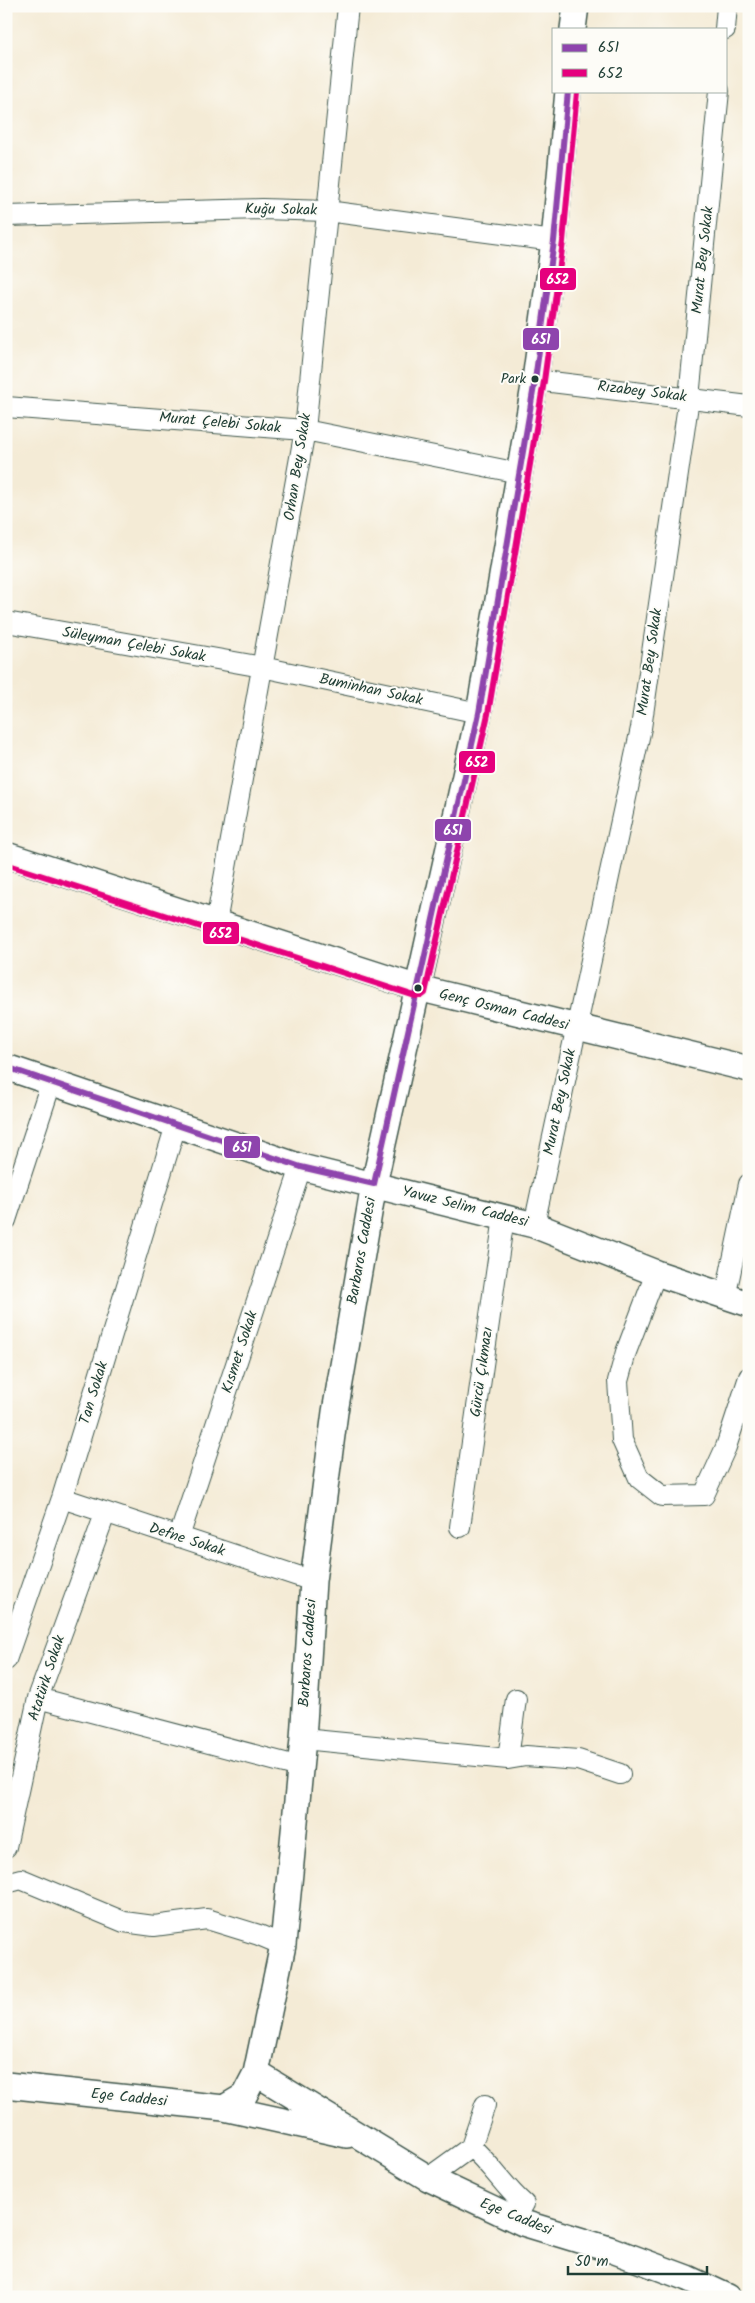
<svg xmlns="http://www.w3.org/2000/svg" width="755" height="2303" viewBox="0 0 755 2303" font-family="Kalam,sans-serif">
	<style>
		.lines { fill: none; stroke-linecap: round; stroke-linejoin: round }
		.minor-casing { stroke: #3f574c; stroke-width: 22 }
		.tertiary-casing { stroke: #3f574c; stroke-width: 28 }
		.minor { stroke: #fff; stroke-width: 20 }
		.tertiary { stroke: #fff; stroke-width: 25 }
		.bus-1-casing { stroke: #fdfcf7; stroke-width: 10 }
		.bus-2-casing { stroke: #fdfcf7; stroke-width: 10 }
		.bus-1 { stroke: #8e44ad; stroke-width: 6 }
		.bus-2 { stroke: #e5007d; stroke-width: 6 }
		.bus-dot { fill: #1f3d34; stroke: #fdfcf7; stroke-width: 2 }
		.labels { text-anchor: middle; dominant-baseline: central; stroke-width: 4; stroke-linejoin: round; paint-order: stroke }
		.bus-label { font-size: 14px; fill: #1f3d34; stroke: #fdfcf7; text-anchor: end }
		.street-label { font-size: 15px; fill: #1f3d34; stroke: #fdfcf7 }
		.line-badge { stroke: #fdfcf7; stroke-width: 2 }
		.badge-label { font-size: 14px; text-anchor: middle; font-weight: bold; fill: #fff }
	</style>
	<rect width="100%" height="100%" fill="#fdfcf7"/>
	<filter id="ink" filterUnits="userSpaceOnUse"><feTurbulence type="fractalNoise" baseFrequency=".02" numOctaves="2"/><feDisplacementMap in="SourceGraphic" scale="10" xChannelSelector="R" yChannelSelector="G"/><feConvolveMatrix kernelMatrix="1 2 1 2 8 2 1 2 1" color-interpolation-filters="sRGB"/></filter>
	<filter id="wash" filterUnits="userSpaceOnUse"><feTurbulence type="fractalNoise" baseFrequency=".0096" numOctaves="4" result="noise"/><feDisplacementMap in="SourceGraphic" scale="20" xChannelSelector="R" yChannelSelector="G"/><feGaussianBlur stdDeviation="1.12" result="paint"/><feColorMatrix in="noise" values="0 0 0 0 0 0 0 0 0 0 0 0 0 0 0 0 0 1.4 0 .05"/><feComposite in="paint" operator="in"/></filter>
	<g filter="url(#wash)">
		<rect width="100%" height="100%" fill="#f4ebd6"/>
	</g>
	<g filter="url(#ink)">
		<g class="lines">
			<defs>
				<path id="minor" d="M725,29L727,6
					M6,216L262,209L327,211L554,241
					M535,380L749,406
					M6,407L305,430L519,473
					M6,622L262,667L479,713
					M216,923L305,430L348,6
					M6,1220L51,1083
					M534,1225L641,728L689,398L719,91
					M656,1273L626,1352L618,1381L622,1440L639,1478L662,1496L704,1495L726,1447L749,1377
					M725,1298L749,1184
					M62,1498L313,1581
					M460,1527L504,1217
					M179,1537L301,1167
					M6,1660L62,1498L176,1125
					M38,1698L300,1767
					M516,1699L508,1759L526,1756L578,1760L620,1774
					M303,1739L508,1759
					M6,1847L38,1698L105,1514
					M6,1883L21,1879L124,1922L154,1926L207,1919L259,1935L283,1945
					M471,2147L485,2105
					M428,2178L471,2147C491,2164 504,2187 524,2204"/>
				<path id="tertiary" d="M573,29L576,6
					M6,855L418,988L749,1069
					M6,1067L301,1167L534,1225L656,1273L749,1304
					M256,2073L428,2178L523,2223L612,2250L687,2278L728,2297
					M6,2085L224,2108L347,2135
					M224,2108L244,2096L256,2073L283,1945L303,1739L313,1581L335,1412L374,1184L479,713L535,380L554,241L568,91"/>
			</defs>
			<use href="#minor" class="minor-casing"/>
			<use href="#tertiary" class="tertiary-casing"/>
			<use href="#minor" class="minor"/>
			<use href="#tertiary" class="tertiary"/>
			<defs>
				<path id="bus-1" d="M6,1067L301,1167L374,1184L479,713L535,380L554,241L568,91"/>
				<path id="bus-2" d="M6,864L415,996H421L425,993L488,714L544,381L563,242L577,92"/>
			</defs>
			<use href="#bus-1" class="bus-1-casing"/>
			<use href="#bus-2" class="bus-2-casing"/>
			<use href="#bus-1" class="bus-1"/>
			<use href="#bus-2" class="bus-2"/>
		</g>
	</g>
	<g class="bus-dot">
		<circle cx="535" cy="379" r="4.5"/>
		<circle cx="418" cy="988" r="4.5"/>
	</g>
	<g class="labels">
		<g class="bus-label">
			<text x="526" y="379">Park</text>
		</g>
		<g class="street-label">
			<text transform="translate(281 210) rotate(1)">Kuğu Sokak</text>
			<text transform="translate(703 260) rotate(-84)">Murat Bey Sokak</text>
			<text transform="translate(642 392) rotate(7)">Rızabey Sokak</text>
			<text transform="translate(220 423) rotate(5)">Murat Çelebi Sokak</text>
			<text transform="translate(298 467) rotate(-81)">Orhan Bey Sokak</text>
			<text transform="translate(134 645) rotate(10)">Süleyman Çelebi Sokak</text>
			<text transform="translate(650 662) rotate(-82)">Murat Bey Sokak</text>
			<text transform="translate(371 690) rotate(12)">Buminhan Sokak</text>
			<text transform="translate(504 1010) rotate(14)">Genç Osman Caddesi</text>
			<text transform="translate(560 1102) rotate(-78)">Murat Bey Sokak</text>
			<text transform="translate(465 1207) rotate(14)">Yavuz Selim Caddesi</text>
			<text transform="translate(362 1251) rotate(-80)">Barbaros Caddesi</text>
			<text transform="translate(240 1352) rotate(-72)">Kısmet Sokak</text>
			<text transform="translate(482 1372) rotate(-82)">Gürcü Çıkmazı</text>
			<text transform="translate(94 1393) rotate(-73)">Tan Sokak</text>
			<text transform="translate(187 1540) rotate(18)">Defne Sokak</text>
			<text transform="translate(308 1653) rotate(-86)">Barbaros Caddesi</text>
			<text transform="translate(47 1678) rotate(-72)">Atatürk Sokak</text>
			<text transform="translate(129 2098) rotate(6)">Ege Caddesi</text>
			<text transform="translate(516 2217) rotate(22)">Ege Caddesi</text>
		</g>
	</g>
	<g class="line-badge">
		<rect x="539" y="267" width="38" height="24" rx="5" fill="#e5007d"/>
		<rect x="522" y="327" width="38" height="24" rx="5" fill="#8e44ad"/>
		<rect x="458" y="750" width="38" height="24" rx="5" fill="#e5007d"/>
		<rect x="434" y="818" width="38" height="24" rx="5" fill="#8e44ad"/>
		<rect x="202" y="921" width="38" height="24" rx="5" fill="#e5007d"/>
		<rect x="223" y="1135" width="38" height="24" rx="5" fill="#8e44ad"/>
	</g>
	<g class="badge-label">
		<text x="558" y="284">652</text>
		<text x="541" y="344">651</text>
		<text x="477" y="767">652</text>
		<text x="453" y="835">651</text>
		<text x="221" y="938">652</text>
		<text x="242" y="1152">651</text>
	</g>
	<rect width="755" height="2303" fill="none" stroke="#fdfcf7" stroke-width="25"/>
	<rect x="552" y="28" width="175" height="65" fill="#fdfcf7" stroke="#a4b0a9"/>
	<rect x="562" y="44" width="25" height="8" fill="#8e44ad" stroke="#a4b0a9"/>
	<text x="598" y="52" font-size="15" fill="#1f3d34">651</text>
	<rect x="562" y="69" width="25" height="8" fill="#e5007d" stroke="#a4b0a9"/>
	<text x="598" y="78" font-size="15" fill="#1f3d34">652</text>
	<path d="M568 2266v8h139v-8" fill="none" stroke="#1f3d34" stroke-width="2.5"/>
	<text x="575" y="2266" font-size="15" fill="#1f3d34" stroke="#fdfcf7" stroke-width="4" paint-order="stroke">50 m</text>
</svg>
